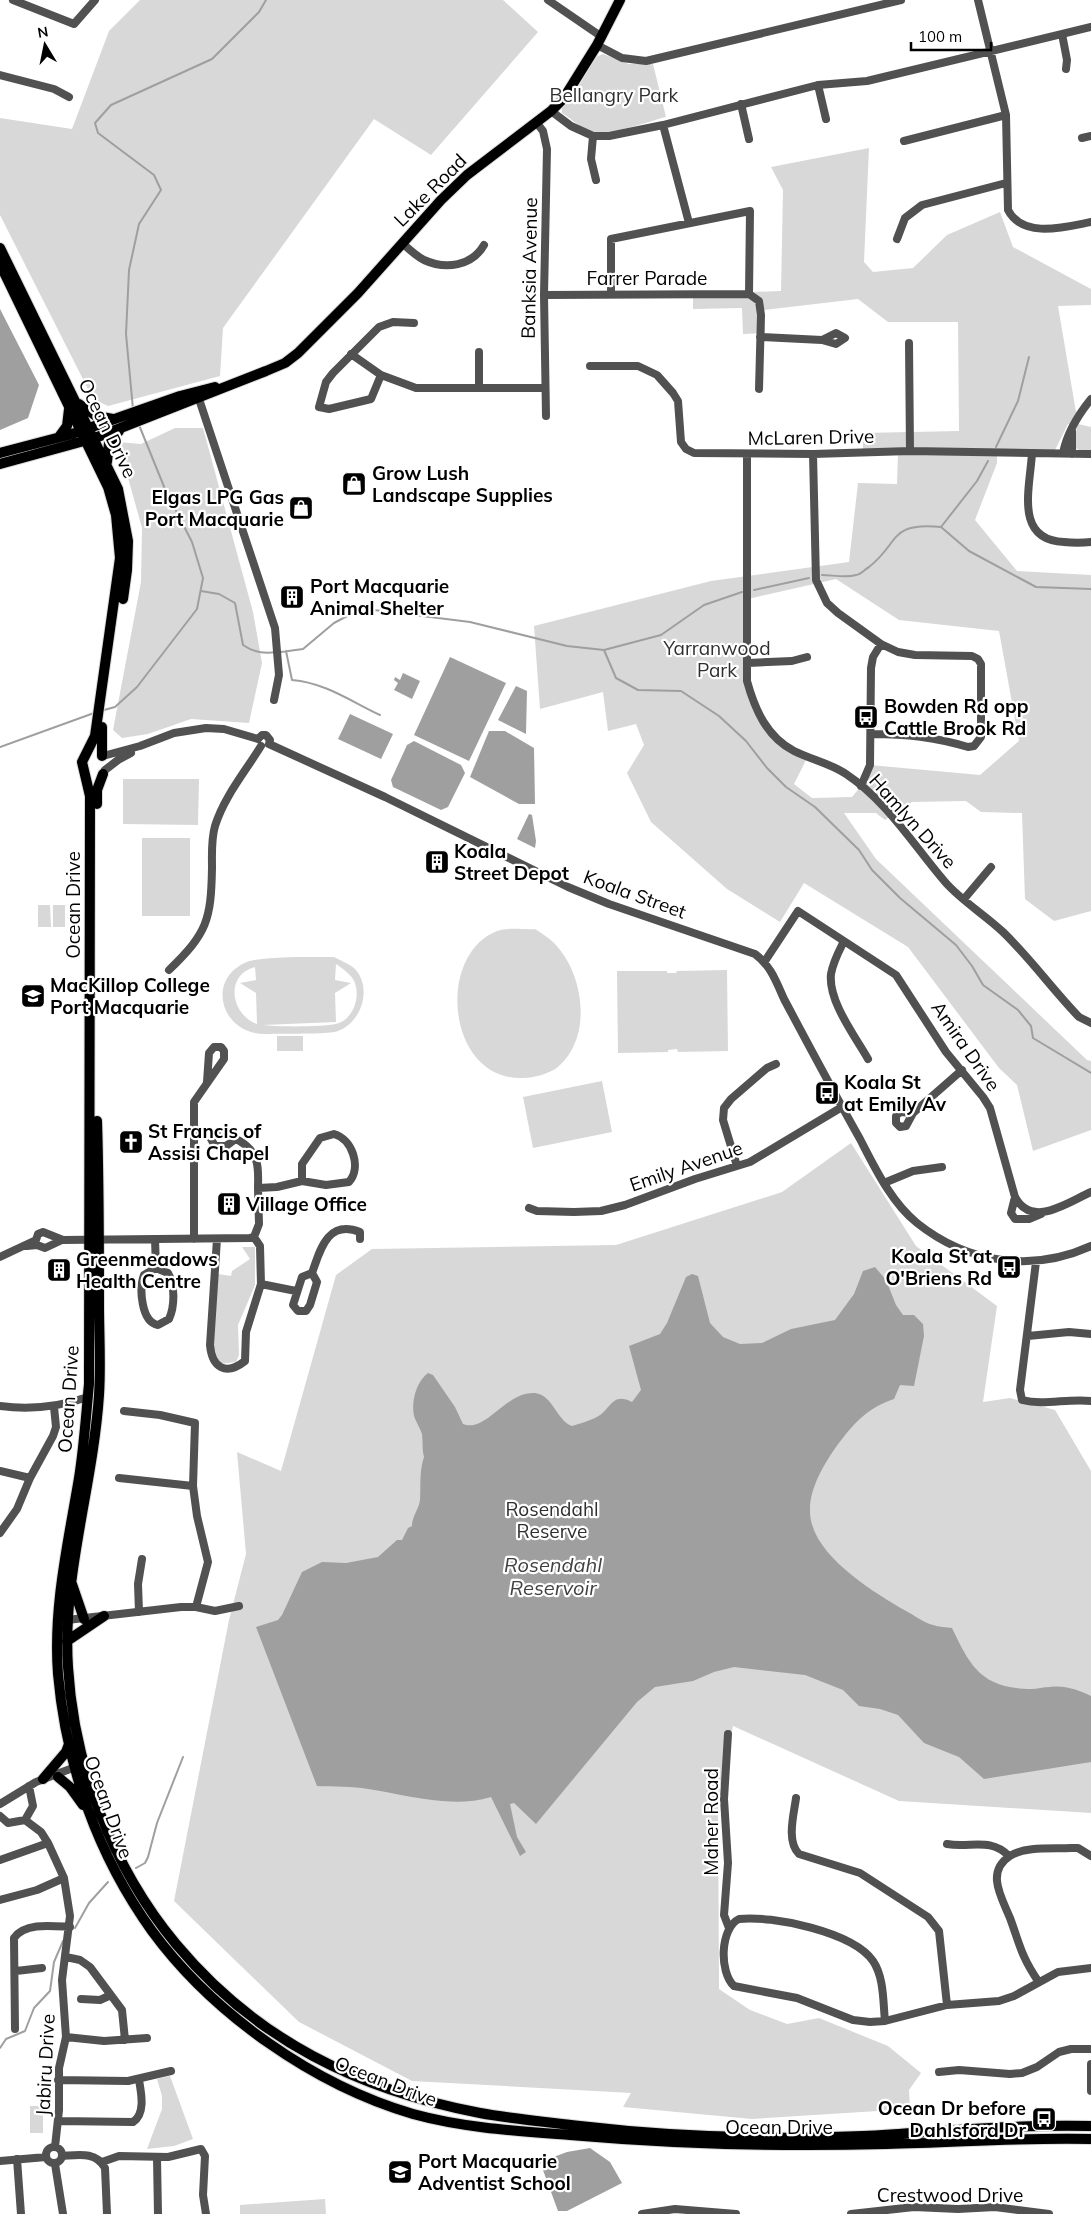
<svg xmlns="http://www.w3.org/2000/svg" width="1091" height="2214" viewBox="0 0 1091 2214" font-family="Mulish,sans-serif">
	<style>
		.green { fill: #d8d8d8; fill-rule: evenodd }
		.water { fill: #9f9f9f }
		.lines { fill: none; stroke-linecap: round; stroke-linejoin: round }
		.stream { stroke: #9f9f9f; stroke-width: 2 }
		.major-casing { stroke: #dbdbdb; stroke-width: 12 }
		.minor { stroke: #515151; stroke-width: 8 }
		.major { stroke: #000; stroke-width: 10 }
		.labels { text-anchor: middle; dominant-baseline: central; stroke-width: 4.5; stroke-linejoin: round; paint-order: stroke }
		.park-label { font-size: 19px; fill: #2f2f2f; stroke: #fff }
		.street-label { font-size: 19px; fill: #000; stroke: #fff }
		.poi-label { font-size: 19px; font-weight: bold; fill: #000; stroke: #fff; text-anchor: start }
		.water-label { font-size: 20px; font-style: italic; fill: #404040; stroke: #fff }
	</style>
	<rect width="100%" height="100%" fill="#fff"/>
	<path class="green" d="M140,0H503L538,32L431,155L374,119L223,328L220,376L108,406L93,399L0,215V118L72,129L109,31Z
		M603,54L629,64H653L666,117C646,122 608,137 589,131C580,127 570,118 562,113V108L577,89L596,57Z
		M869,148L864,262L873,272L913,268L947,235L1000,212L1013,247L1091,289V305L1058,306L1078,424L1091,427V451H1080L1074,447L1077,425L1068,424L1055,450L997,453V463L975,520L1017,571L1091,575V911L1054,921L1025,899L1022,813L981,812L966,801L912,802L885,820L876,813H844L876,859L1087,1060L1091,1061V1130L1033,1151L1017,1085L999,1068L908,947L804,883L780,922L727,889L651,822L627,773L644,745L636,724L608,731L603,692L540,709L534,626L711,581L849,562L858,483L897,484L898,452L863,453V433L959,431L958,322H888L858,299L764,310L765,333L743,334L742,308L693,309V294L781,291L783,190L771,167ZM836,579L899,620L999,631L1019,741L980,775L870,765L861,786L852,797L812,798L794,784L808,756L773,737L747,681L748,599Z
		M175,428H203L253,612L262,663L249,723L191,719L148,734L122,738L113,730L141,582L142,528L118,442L141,444Z
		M123,779H199L198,825L123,824Z
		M142,838H190V916H142Z
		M38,905H50L51,927H38Z
		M53,905H65V927H53Z
		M535,929C541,933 548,937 553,942C584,972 593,1036 559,1066C552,1073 534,1078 524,1078C447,1082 435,955 497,931C507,927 524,930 535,929Z
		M334,957C340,960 349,964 354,968C373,987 362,1022 338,1031C328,1035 280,1033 266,1034C221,1035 205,979 247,962C262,956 315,957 334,957ZM336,964C342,968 349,973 353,979C362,994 354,1020 336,1024C324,1027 275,1027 263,1025L336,1022L335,993L351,983L335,980ZM255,967L256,980L240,983L256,993L257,1024C231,1015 224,975 255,967Z
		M727,970L728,1051L678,1052L677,1049L668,1050V1052L618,1053L617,971H667V973H676L677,971Z
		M277,1036H303V1051H277Z
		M602,1081L612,1132L533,1148L523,1097Z
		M851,1143L916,1246L997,1306L983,1402L1010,1398L1055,1410L1091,1471V1813L899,1801L733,1726L718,1798L719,1989L750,2010L787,2024L819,2018L888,2046L921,2073L909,2090L910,2109L752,2119L623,2107L631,2093L412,2081L299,2022L174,1901L229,1620L246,1554L237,1452L281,1471L336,1275L372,1249L616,1245L782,1192Z
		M242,1247H255V1285L238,1325L239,1355L236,1362L220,1364L211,1351L218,1274L231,1276L232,1271L250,1259Z
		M170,2076L193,2139L174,2146L147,2149L162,2109V2096L157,2079Z
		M30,2106H43V2133H30Z
		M325,2199L326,2214H240V2205Z"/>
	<path class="water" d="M0,309L39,385L28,418L0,430Z
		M450,657L506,683L469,761L414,735Z
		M403,673L420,681L412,699L394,690L398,683L394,680L395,677L400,680Z
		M516,686L527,691L526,734L498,720Z
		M350,714L393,734L381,759L338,739Z
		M489,731H505L534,748L535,804H519L470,777Z
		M414,741L461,765L465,773L448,807L441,810L393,787L391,780L407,745Z
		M529,814L532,815L536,841L535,848L517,839Z
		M875,1267L886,1280L896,1305L903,1315H914L923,1324L924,1336L914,1386L900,1385L894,1399C867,1408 853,1424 836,1447C824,1464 810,1488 810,1509C808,1553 873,1592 906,1611C914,1615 924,1623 933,1625C939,1627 946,1627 952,1628C971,1668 982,1688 1031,1689C1037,1689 1044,1687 1050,1687C1065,1685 1078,1690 1091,1696V1762L984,1779L959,1757L924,1743L898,1715L880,1709L859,1706L843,1690L805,1675L734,1667L714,1672L693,1681L655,1687L637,1702L536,1824L514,1803L510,1804L517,1837L526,1852L520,1856L491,1797C451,1809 408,1795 368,1789C352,1786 334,1787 317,1786L256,1627L278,1620L282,1615L302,1572L322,1562L346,1563L378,1557L397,1540H402L408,1528L412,1526C412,1516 419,1509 420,1500C421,1485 419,1472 424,1457C422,1449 423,1443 422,1434C420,1428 416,1422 414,1416C411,1402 416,1382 428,1373L433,1375L455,1407L463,1424C486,1433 506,1391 535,1393C553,1395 556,1420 572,1426C579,1424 588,1421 595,1418C611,1411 611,1391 632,1402L641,1390L629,1346L660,1334L667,1323L686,1277L692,1274L698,1276L710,1323L723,1337L740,1344L762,1343L791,1329L835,1320L854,1294L863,1271Z
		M590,2148L610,2162L622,2183L567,2211H558L540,2162L567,2152Z"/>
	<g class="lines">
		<path class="stream" d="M133,409L126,334L129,270L139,224L161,190L154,175L98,133L95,123L111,105L212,59L259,12L266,0
			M996,447L1018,401L1029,357
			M941,527L969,551L1036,587L1091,589
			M822,575C832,575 846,578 856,575C861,575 865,569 869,567C900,543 888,522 941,527L977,481L988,461
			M754,590L809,578
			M201,591L219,594L235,603L243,645C253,652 264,654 276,652
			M604,650L616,678L638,690L681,691L719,716L746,741L767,768L786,787L815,807L859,850L872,870L900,898L956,945L972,966L983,985L1018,1010L1031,1026L1033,1038L1091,1073
			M286,651L292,680C326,683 350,701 380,715
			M281,652L303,649L334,623L351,614L374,610L470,622L567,646L604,650L661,635L704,605L742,592
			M104,710L115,707L137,687L197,609L203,578L192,542L165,489L139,425
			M0,747L94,713
			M136,1868L145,1863L148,1857L157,1823L183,1757
			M75,1928L89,1903L108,1882
			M0,2048L6,2039L25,2031L34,2008L50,1991L54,1962L63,1941"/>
		<defs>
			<path id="major" d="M0,248L118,489L128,541L127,570L123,599
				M0,264L108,487L116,515L120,558L95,736L82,762L90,796L89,1384C86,1415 84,1447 79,1478C68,1544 53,1607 58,1674C66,1766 98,1856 152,1931C213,2014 314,2085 413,2114C464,2128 517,2131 570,2135C675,2144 780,2147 886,2144C954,2143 1022,2137 1091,2139
				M79,404L96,416L113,419
				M59,437L67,426L69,409
				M0,453L72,434L180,396L215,387
				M107,462L109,443L119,431
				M0,464L95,438L266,371L285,363L298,353L358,293L441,200L467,175L551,111L564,98L597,45L620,0
				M102,756V727
				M97,804V790L103,774
				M97,1121C99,1182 99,1243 99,1304C99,1334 101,1365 99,1395C93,1487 62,1575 68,1667C74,1766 112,1867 176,1944C256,2040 359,2090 480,2113C513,2119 547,2122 580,2126C674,2137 768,2140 863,2136C939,2132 1015,2124 1091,2126
				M72,1584L84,1619
				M67,1641L104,1616
				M58,1777L70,1787L83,1805
				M43,1779L66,1752L69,1744"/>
		</defs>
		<use href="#major" class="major-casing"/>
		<path class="minor" d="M13,0L74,24L95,0
			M548,0L602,37
			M978,0L1006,115L1008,210C1023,239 1065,227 1091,222
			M1062,34L1067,60L1066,69
			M597,45L622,58L646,61L901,0
			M0,75L54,89L69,97
			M818,85L826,119
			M741,104L749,139
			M551,111L571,126L593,136H609L663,125L818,85L867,81L1091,27
			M536,122L543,131L547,149L544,295L546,416
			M663,125L689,223
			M593,136L591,159L596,180
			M1082,138L1091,136
			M904,141L1006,115
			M897,239L905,218L922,205L1006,183
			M402,243C409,249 416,256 424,260C446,270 472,266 484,245
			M611,293V239L750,211L749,294
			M749,294L759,301L761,315L759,389
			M544,295L749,294
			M760,337L822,340L836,333L845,338L836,344L822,340
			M909,343L910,451
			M351,354L381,375L416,388H544
			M590,366H638L657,375L673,393L678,401L681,442L686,449L694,453L813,454L910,451L1091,454
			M381,375L371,399L329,409L319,407L326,382L333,373L379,327L393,322L414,323
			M479,388V352
			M197,393L275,628L279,675L274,700
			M1032,453C1030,488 1014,540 1064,542C1073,543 1082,543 1091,542
			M1063,453C1067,433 1078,415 1091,399
			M747,454V681C755,710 767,737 794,751C812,760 830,763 846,774C887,801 914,846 946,883C962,901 985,915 1003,932C1030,958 1053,990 1079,1017L1091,1023
			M813,454L816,580L827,603L838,613L881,644L898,652L915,655L972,656L978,659L981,664V737L974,746L968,747C934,737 907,734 871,734
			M1072,454V431
			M748,663L792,661L807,657
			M258,739L262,735H266L270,740L269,744
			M269,744L385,797L568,887L609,904L755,954C771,966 776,981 784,999C809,1046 834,1093 860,1139C875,1168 891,1202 917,1223C967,1263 1032,1273 1091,1246
			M103,756L140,746L174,733L206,728L224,729L258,739
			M105,770L118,760L131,753
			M861,786L870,765L871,668L873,657L881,644
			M964,899L991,867
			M844,941C839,951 833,962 831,974C828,1001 855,1036 868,1059
			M765,961L798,911L896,975L946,1052L983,1097L990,1108L1015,1197C1032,1229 1068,1202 1091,1192
			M169,970C207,933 211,921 212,868C212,854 211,840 215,826C224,797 245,772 261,746
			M913,1113L900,1112L896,1116V1123L900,1127L906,1126L913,1113L962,1070
			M234,1140L226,1146H215L211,1139L215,1135C230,1133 251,1144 256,1160C259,1168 258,1180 258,1188
			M737,1166L723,1120L724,1108L731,1099L767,1068L776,1064
			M884,1183L913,1171L942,1167
			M1015,1197L1011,1213L1015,1219H1029L1041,1214
			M529,1208L537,1211L574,1212L601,1211L625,1205L695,1179L750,1162L842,1107
			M254,1237L260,1246L261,1284L296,1291
			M155,1239L156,1268
			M194,1239V1102L224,1059V1051L221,1047H214L209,1053L207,1082
			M217,1239L210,1345C212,1368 226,1376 245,1361L246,1332L261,1284
			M27,1246L37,1245L45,1248L62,1240
			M0,1257L36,1240L38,1234L43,1232L63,1240L250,1238L254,1237L259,1224L258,1188L277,1187L302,1181L326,1185L349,1182C362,1167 352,1139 334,1134L320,1138L302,1164V1181
			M1036,1262L1020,1390L1022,1400C1044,1406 1068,1398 1091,1401
			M156,1268L168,1273C175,1285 175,1306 169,1319L158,1325C141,1322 139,1288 144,1275Z
			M312,1273L317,1282L310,1305L306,1311H298L293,1305L302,1277Z
			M312,1273C320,1251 327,1219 360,1232V1239
			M1028,1336L1069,1332L1091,1334
			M0,1406C31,1410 59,1407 88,1397
			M0,1471L30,1478
			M119,1478L193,1486
			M0,1533L17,1509L30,1478L53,1436L56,1427L54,1407
			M196,1607L215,1611L239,1606
			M139,1612L138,1584L142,1559
			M67,1620L181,1607H196L208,1562L197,1516L193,1486L195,1423L160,1415L124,1411
			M728,1734L724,1799L728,1863L724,1915L729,1928
			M796,1798C794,1814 786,1841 799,1854L860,1873L928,1917L939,1931L947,2005
			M0,1804L36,1782L78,1766
			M0,1816L8,1823L25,1820L33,1806L29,1786
			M25,1820L41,1832L48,1843L64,1878L70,1916L62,1980L66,2037L59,2068V2110L55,2147
			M947,1844C971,1848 990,1837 1009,1856
			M0,1860L48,1843
			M0,1900L37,1890L64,1878
			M66,1957L80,1960L90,1967L122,2010L125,2040
			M16,1971L42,1968
			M1038,1981C1021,1956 1020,1945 1010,1918C1002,1898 985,1872 1010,1856C1025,1846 1054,1849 1071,1848H1078L1091,1856
			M81,1999L100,2000L111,1995
			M885,2021C883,2001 884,1977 873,1961C853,1932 772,1915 739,1919C720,1928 719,1972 734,1986L797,1998L853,2020L870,2022L885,2021L947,2005L999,2001L1014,1996L1058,1972L1091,1968
			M15,2029L14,1938C25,1922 53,1926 70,1927
			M66,2037L104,2041L147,2038
			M1091,2064V2091
			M939,2072L959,2070L1010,2074L1022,2073L1037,2067L1059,2052L1071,2049H1091
			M58,2080L128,2081L171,2071
			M58,2121L133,2122C146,2114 141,2092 139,2080
			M46 2155a8 8 0 1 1 16 0a8 8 0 1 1-16 0Z
			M62,2156C78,2155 96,2151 105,2168L107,2214
			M157,2158L158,2214
			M17,2159L21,2214
			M0,2161L46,2157
			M102,2162L119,2156L168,2157L201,2149L205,2156L203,2195L206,2214
			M55,2164L63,2214
			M642,2214L675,2209L736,2214
			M851,2214L914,2207L958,2209L995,2207L1049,2214"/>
		<use href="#major" class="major"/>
	</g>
	<defs>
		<symbol id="shop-square" viewBox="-11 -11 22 22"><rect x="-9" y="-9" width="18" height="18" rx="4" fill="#000" stroke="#fff"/><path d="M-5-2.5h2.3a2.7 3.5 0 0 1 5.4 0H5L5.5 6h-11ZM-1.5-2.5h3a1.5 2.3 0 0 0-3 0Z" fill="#fff"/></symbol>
		<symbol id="building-square" viewBox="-11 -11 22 22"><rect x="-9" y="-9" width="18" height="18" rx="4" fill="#000" stroke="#fff"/><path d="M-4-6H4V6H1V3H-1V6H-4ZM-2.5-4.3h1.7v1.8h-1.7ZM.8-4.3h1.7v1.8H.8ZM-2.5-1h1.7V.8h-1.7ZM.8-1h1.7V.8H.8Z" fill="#fff"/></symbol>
		<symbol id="bus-square" viewBox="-11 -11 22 22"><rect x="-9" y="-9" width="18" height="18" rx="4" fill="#000" stroke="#fff"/><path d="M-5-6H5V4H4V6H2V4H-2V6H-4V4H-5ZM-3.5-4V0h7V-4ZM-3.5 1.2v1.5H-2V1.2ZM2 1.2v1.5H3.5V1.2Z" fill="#fff"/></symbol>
		<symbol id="school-square" viewBox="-11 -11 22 22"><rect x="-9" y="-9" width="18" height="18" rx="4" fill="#000" stroke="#fff"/><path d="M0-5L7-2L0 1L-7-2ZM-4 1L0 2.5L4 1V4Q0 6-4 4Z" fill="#fff"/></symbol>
		<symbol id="church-square" viewBox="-11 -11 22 22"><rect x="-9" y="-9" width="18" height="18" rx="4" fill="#000" stroke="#fff"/><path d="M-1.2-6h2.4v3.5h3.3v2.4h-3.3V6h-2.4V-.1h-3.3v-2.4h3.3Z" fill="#fff"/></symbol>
	</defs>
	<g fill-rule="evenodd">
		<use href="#shop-square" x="340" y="470" width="28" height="28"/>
		<use href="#shop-square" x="287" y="494" width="28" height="28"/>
		<use href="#building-square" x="278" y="583" width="28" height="28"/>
		<use href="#bus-square" x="852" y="703" width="28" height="28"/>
		<use href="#building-square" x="423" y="848" width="28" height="28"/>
		<use href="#school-square" x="19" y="982" width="28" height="28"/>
		<use href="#bus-square" x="813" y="1079" width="28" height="28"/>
		<use href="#church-square" x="117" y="1128" width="28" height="28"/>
		<use href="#building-square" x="215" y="1190" width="28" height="28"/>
		<use href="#bus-square" x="995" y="1253" width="28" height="28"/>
		<use href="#building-square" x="45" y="1256" width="28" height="28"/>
		<use href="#bus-square" x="1030" y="2105" width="28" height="28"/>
		<use href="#school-square" x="386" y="2158" width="28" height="28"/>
	</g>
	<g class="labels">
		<g class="park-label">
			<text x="614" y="95">Bellangry Park</text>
			<text x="717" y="648">Yarranwood<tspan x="717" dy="22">Park</tspan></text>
			<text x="552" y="1509">Rosendahl<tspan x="552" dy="22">Reserve</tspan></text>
		</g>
		<g class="street-label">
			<text transform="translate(430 190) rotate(-45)">Lake Road</text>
			<text transform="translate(529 268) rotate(-89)">Banksia Avenue</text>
			<text x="647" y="278">Farrer Parade</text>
			<text transform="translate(108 428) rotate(64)">Ocean Drive</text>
			<text transform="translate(811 437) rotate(-1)">McLaren Drive</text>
			<text transform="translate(913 821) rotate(48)">Hamlyn Drive</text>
			<text transform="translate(635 894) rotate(20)">Koala Street</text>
			<text transform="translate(73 905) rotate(-90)">Ocean Drive</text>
			<text transform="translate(966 1046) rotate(55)">Amira Drive</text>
			<text transform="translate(686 1166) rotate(-19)">Emily Avenue</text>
			<text transform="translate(68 1399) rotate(-86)">Ocean Drive</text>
			<text transform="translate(109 1807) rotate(70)">Ocean Drive</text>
			<text transform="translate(711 1822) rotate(-90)">Maher Road</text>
			<text transform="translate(45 2065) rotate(-87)">Jabiru Drive</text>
			<text transform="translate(386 2081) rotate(21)">Ocean Drive</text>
			<text x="779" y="2127">Ocean Drive</text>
			<text x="950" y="2195">Crestwood Drive</text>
		</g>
		<g class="poi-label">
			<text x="372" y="473">Grow Lush<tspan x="372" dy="22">Landscape Supplies</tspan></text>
			<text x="284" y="497" text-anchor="end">Elgas LPG Gas<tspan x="284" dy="22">Port Macquarie</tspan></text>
			<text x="310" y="586">Port Macquarie<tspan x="310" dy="22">Animal Shelter</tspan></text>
			<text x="884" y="706">Bowden Rd opp<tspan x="884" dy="22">Cattle Brook Rd</tspan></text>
			<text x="454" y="851">Koala<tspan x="454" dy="22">Street Depot</tspan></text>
			<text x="50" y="985">MacKillop College<tspan x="50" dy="22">Port Macquarie</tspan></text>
			<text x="844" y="1082">Koala St<tspan x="844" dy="22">at Emily Av</tspan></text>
			<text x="148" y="1131">St Francis of<tspan x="148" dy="22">Assisi Chapel</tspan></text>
			<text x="246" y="1204">Village Office</text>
			<text x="992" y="1256" text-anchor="end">Koala St at<tspan x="992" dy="22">O'Briens Rd</tspan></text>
			<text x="76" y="1259">Greenmeadows<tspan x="76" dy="22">Health Centre</tspan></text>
			<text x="1026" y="2108" text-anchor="end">Ocean Dr before<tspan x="1026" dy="22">Dahlsford Dr</tspan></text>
			<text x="418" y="2161">Port Macquarie<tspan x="418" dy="22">Adventist School</tspan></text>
		</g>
		<g class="water-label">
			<text x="553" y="1564">Rosendahl<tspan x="553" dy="23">Reservoir</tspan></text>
		</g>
	</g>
	<g transform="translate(45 45) rotate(350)" stroke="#ffffff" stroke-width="4" paint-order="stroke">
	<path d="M0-4L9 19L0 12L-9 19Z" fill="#000000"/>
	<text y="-8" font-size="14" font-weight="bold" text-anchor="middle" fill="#000000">N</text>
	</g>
	<path d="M911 42v8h80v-8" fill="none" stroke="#000000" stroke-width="2.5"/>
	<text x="918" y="42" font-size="15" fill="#000000" stroke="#ffffff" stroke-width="4" paint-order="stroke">100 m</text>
</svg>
